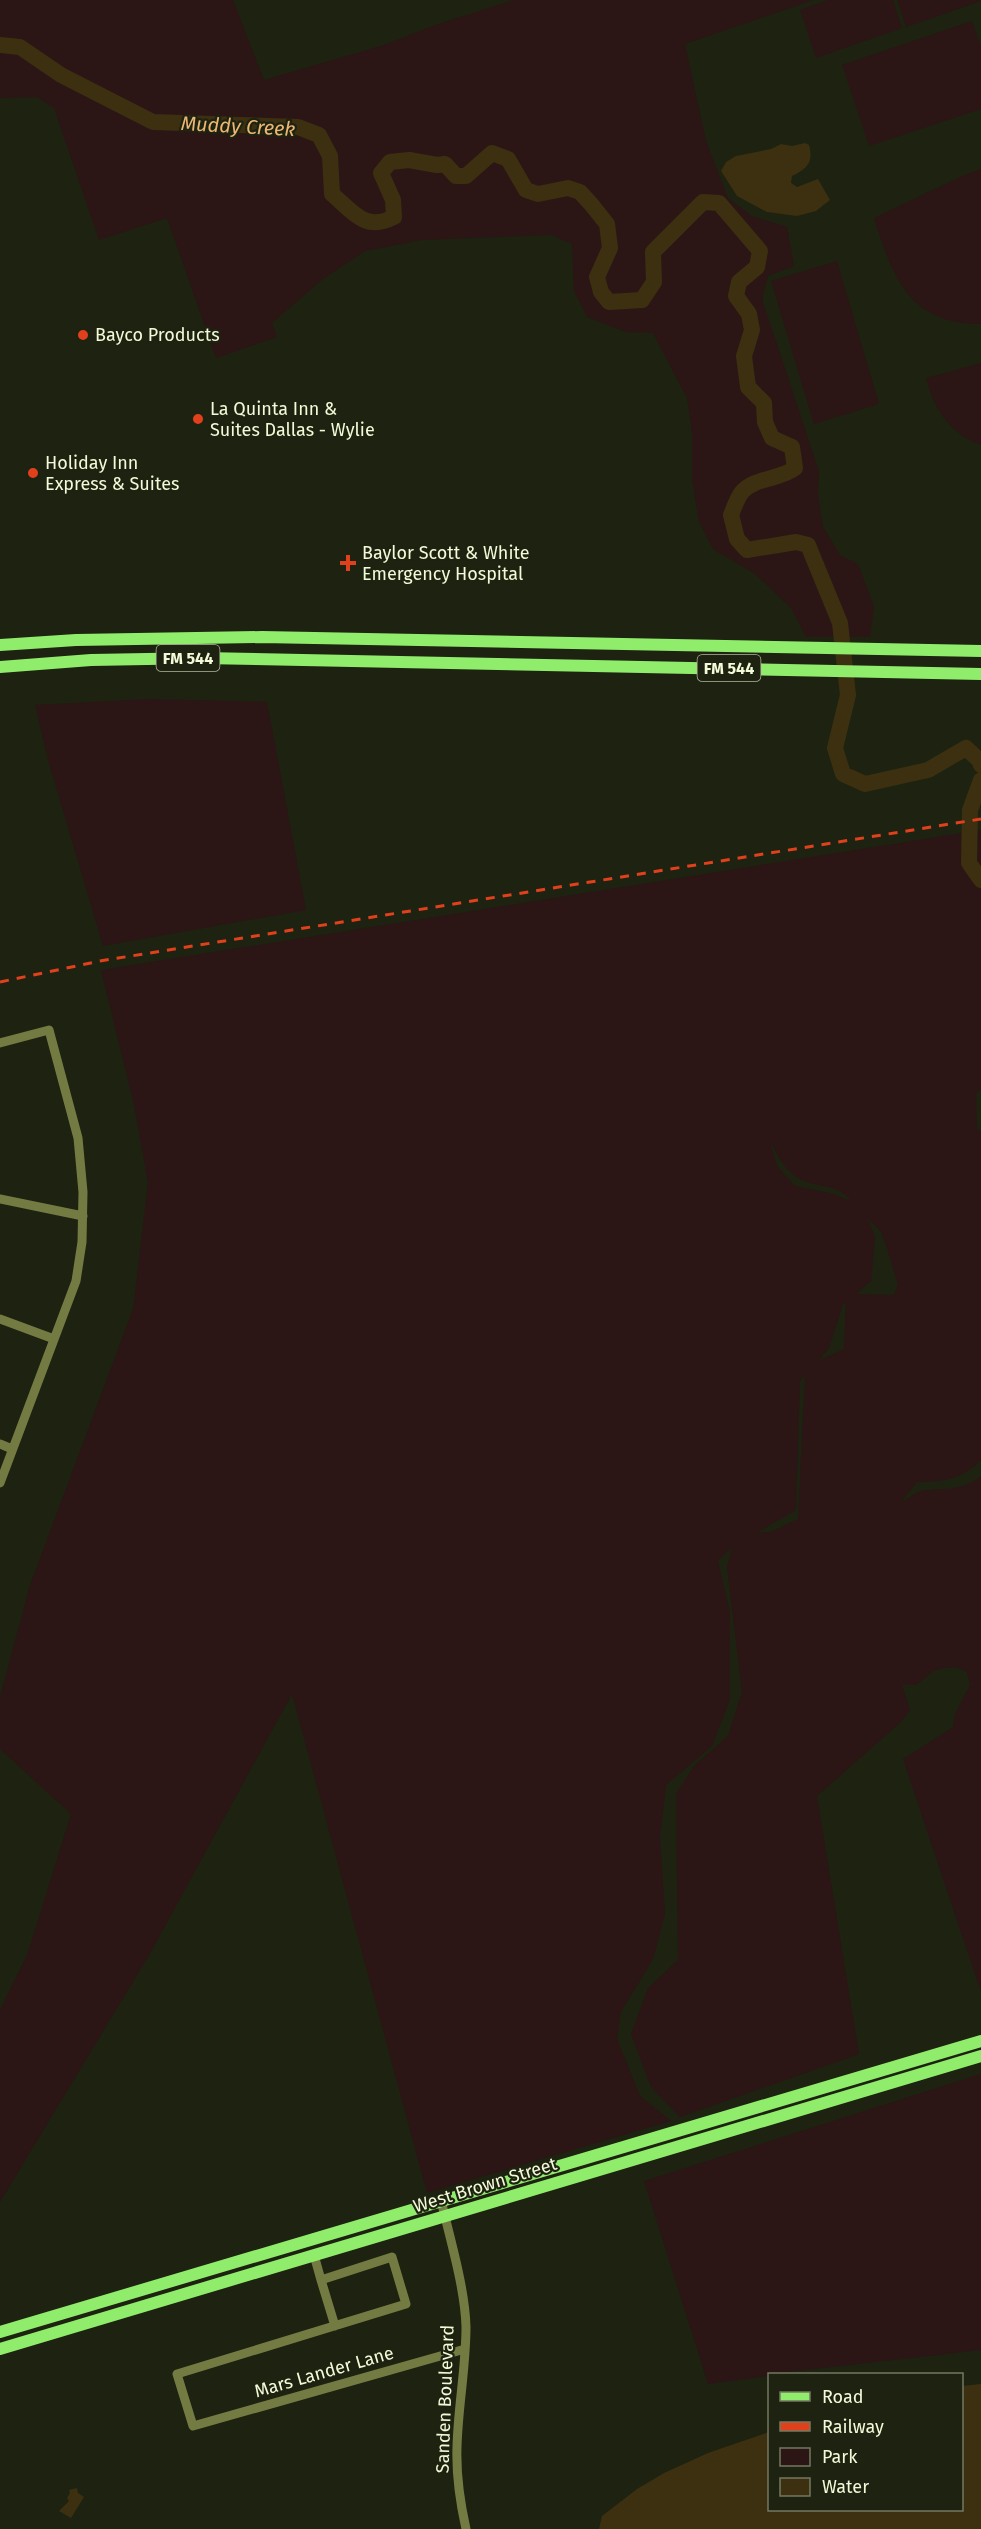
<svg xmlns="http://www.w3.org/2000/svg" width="981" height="2529" viewBox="0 0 981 2529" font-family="'Fira Sans',sans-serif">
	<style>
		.green { fill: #2b1615; fill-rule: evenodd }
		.water { fill: #3c3010 }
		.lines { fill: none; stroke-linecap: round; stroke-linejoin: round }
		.river { stroke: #3c3010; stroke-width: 16 }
		.minor { stroke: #747b42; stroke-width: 9 }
		.major { stroke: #90ec6b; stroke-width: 12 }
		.rail { stroke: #e0411c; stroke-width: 3; stroke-dasharray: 9 8; stroke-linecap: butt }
		.poi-dot { fill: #e0411c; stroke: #1d2211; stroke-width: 2 }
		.labels { text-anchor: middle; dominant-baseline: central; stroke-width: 4.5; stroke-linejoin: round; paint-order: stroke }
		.shield { fill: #1d2211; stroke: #b3b99c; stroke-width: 1.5 }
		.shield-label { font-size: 16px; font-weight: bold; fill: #f3fad7 }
		.poi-label { font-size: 18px; fill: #f3fad7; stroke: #1d2211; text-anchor: start }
		.street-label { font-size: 18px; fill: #f3fad7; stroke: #1d2211 }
		.water-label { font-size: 20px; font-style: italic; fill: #edb672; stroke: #1d2211 }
	</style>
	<rect width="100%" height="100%" fill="#1d2211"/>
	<path class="green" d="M0,0H233L264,80L384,45L435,25L514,0H814L685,44L706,141L728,198L752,216L787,227L794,266L768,276L762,299L819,471L818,496L823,527L840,555L858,564L874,607L870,637H806L791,608L754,573L713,549L699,522L692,479V432L687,398L653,333L626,332L587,317L574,291L572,244L552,235L422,240L365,251L323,279L272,323L277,337L216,358L167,218L99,240L54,108L37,97L0,98Z
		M828,0H893L902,28L816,58L800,10Z
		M897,0H981V1L906,27Z
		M972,21L981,47V109L869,146L842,65Z
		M981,169V324C909,324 893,278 874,218L962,176Z
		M837,261L879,404L814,424L771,281Z
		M981,363V445C950,434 934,409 926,378Z
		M150,699L267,702L306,910L103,946L48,760L35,705Z
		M981,830V1089L976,1094L977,1128L981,1133V1460C962,1479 943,1482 917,1482L900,1503C906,1500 914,1493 921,1491C945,1487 959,1493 981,1476V1992L903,1759L953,1727L955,1714L970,1685L967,1672L956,1667L944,1668L933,1671L916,1685H902L910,1710L901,1722L817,1796L859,2054L680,2117L651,2087L631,2034L648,1988L678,1960L676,1794L694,1766L728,1736L742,1692L727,1567L732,1547L718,1561L730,1613V1699L712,1746L666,1785L660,1838L665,1914L653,1959L621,2012L617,2039L640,2096L671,2121L427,2193L292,1694L148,1957L0,2202V2010L27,1955L71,1814L0,1749V1697L30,1585L133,1309L148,1183L134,1105L101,970ZM770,1141C778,1156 786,1173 802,1180C822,1189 837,1183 852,1202L834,1194L795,1186L777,1166ZM867,1217L881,1232L887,1248L898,1285L894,1295L856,1294L871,1281L875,1237ZM846,1302L844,1349L818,1361L829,1348L843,1304ZM805,1375L798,1519L771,1532L756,1533L796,1510L800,1381Z
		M981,2074V2350L770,2374L769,2376L708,2384L644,2181Z"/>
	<path class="water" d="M805,143L809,145C814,162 807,169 792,176L791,183L797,187L818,179L830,200L816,211L797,216L767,212L737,196L721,171L726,162L736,156L771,149L781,144L792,146Z
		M981,2384V2529H599L602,2516L637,2489L664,2473L708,2453L769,2432L770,2510H962V2386Z
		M77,2488L78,2493L84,2497L71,2518L59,2511L69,2501L67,2498L70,2493L69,2490Z"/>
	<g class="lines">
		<path class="river" d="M0,45L20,47L61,75L153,122L298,127L319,135L330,156L332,194C353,212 365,232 394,217L393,200L381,173L390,162L409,160L437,165L445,164L456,176H466L492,153L508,159L526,190L538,194L568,188L580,192L591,204L607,224L610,248L597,277L601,292L609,302L642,300L654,282L653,252L703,202L719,203L760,251L757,267L739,282L736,296L749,314L752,330L744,356L748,387L764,403L765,422L772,438L792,447L795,468C780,480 755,477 742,492C737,498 734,508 731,515L737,539L747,550L796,542L808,545L840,623L848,695L835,748L843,774L865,784L928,770L966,748L979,760L981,765
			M981,780L970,810L969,863L981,880"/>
		<path class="minor" d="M0,1043L49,1030L78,1138L83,1192L82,1242L76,1281L0,1483
			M0,1199L83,1216
			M0,1319L54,1339
			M0,1444L12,1449
			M441,2200C450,2239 465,2288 466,2327C466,2367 458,2407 457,2447C456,2474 460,2502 466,2529
			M314,2255L321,2280
			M335,2326L321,2280L392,2257L406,2304L177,2374L193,2426L465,2349"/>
		<path class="major" d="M0,645L76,640L262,637L981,651
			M0,667L91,660L203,658L981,674
			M0,2332L981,2041
			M0,2349L981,2056"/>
		<path class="rail" d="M0,982L100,961L981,819"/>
	</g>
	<g class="poi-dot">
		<circle cx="83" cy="335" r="6"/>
		<circle cx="198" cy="419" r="6"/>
		<circle cx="33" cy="473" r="6"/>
		<path d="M345 554h6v6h6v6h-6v6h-6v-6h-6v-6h6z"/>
	</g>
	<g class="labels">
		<g class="shield">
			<rect x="156.5" y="645" width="63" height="26" rx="4.5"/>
			<rect x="697.5" y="655" width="63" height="26" rx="4.5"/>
		</g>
		<g class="shield-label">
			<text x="188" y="658">FM 544</text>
			<text x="729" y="668">FM 544</text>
		</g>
		<g class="poi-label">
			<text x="95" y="335">Bayco Products</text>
			<text x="210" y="409">La Quinta Inn &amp;<tspan x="210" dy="21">Suites Dallas - Wylie</tspan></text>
			<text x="45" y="463">Holiday Inn<tspan x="45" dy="21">Express &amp; Suites</tspan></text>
			<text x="362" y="553">Baylor Scott &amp; White<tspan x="362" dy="21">Emergency Hospital</tspan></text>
		</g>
		<g class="street-label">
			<text transform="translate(485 2185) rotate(-17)">West Brown Street</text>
			<text transform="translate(324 2372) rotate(-16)">Mars Lander Lane</text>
			<text transform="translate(445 2399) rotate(-88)">Sanden Boulevard</text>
		</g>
		<g class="water-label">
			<text transform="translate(238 126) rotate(3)">Muddy Creek</text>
		</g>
	</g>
	<rect x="768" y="2373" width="195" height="138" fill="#1d2211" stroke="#737860" stroke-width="1.5"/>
	<rect x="780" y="2392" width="30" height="9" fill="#90ec6b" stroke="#737860" stroke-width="1.5"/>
	<text x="822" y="2403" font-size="18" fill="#f3fad7">Road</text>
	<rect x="780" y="2422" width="30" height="9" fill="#e0411c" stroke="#737860" stroke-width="1.5"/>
	<text x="822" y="2433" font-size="18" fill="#f3fad7">Railway</text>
	<rect x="780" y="2448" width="30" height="18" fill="#2b1615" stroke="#737860" stroke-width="1.5"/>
	<text x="822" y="2463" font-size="18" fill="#f3fad7">Park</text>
	<rect x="780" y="2478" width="30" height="18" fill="#3c3010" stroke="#737860" stroke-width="1.5"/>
	<text x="822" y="2493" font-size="18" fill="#f3fad7">Water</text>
</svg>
